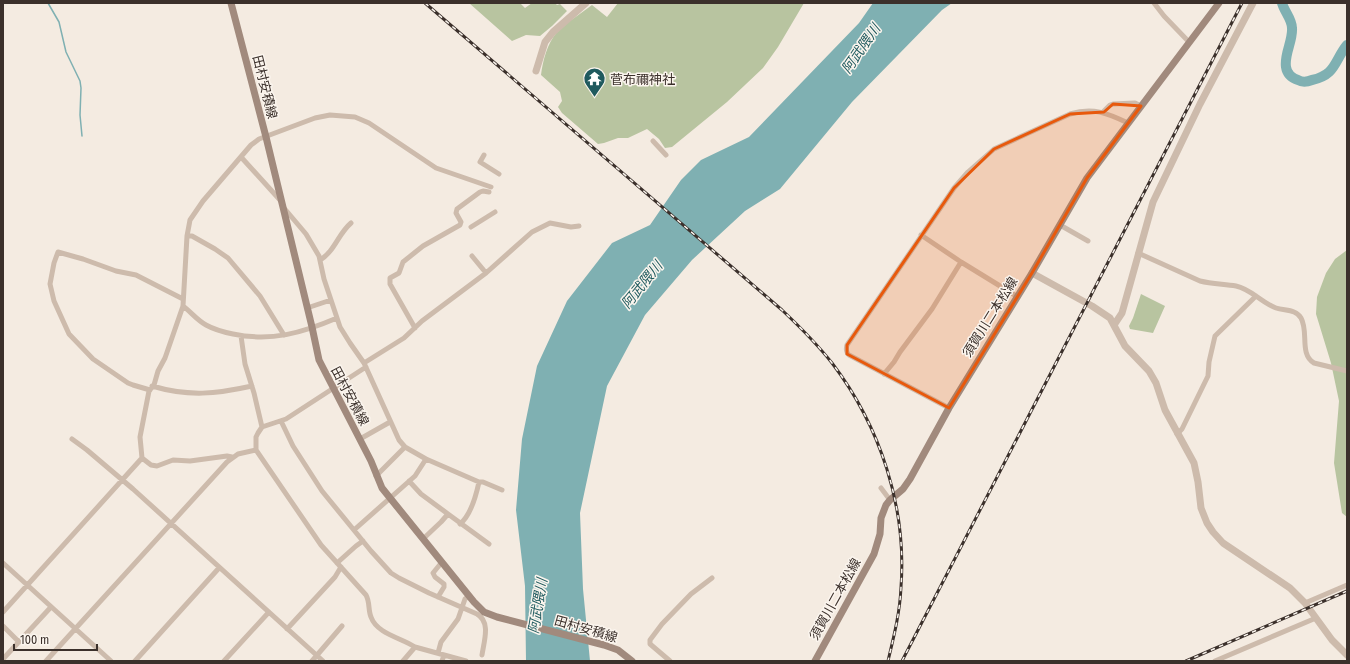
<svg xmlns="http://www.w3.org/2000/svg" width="1350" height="664" viewBox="0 0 1350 664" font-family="'Fira Sans Condensed','Noto Sans JP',sans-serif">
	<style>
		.green { fill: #b8c4a0 }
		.water { fill: #7fb0b2 }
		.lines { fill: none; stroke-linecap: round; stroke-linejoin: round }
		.stream { stroke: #7fb0b2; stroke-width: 1.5 }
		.river { stroke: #7fb0b2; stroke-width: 10 }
		.minor { stroke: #cdbbac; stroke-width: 5 }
		.tertiary { stroke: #cdbbac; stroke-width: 7 }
		.secondary { stroke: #a18a7d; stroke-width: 7 }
		.rail-casing { stroke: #3b302b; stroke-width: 3 }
		.rail { stroke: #fbf5ee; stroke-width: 1.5; stroke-dasharray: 4.5; stroke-linecap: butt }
		.marked { fill: #e8590c; fill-opacity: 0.2; stroke: #e8590c; stroke-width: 3; stroke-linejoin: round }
		.labels { text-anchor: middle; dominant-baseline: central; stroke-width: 3; stroke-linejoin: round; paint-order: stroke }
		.poi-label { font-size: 13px; fill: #3b302b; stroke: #fbf5ee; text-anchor: start }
		.street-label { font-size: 13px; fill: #3b302b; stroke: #fbf5ee }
		.water-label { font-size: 14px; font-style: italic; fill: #1f5a5e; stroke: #fbf5ee }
	</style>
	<rect width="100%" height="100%" fill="#f4ebe1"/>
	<path class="green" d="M469,3H520L525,8L532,3H555L557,5L560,4L567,11L552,26L540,36L526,35L512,41Z
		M618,3H804L778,47L763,68L727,102L672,147L665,148L659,139L647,129L628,138H618L604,143L598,144L562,113L558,107L562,101L560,92L541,75C543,60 547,44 557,32C565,23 582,13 592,5L607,17Z
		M1347,250V517L1342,513L1334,463L1339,401L1331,363L1316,314L1317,297L1326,273L1335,259Z
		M1141,294L1165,306L1153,333L1130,329L1129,326L1133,318Z"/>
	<path class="water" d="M873,3H952L942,10L852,102L780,189L745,211L692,260L645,315L607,386L580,513L583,589L590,661H526L525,586L516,510L522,439L537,366L567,301L612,243L650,225L681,180L701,160L749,137L859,23Z"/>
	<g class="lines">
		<path class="stream" d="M48,3L59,22L66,52L80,81L81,88L80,115L82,136"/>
		<path class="river" d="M1282,3C1284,11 1292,19 1292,28C1293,41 1284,54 1286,67C1287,74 1292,78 1298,80C1303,83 1307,82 1312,80C1336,75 1334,61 1347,45"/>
		<path class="minor" d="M1154,3L1164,16L1189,42
			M1103,112L1110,105L1113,104L1135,103L1141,106
			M653,141L666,155
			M484,155L480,162L499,174
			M241,157L280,200
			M284,208L306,234L319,256L324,279L340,327L350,343L364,363L399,440L405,447L426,459L415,476L354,530
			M1060,225L1088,241
			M471,227L495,212
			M921,235L961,262L1018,297
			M187,236H192L215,249L228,258L260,296L284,335
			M1138,253L1200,281C1212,284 1224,284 1236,286C1251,289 1262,303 1276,308C1285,311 1296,309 1301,318C1309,332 1299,354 1314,363L1347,371
			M472,256L486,273
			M320,260C335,251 338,234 351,223
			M183,306C191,312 197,320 206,325C215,330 223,332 233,334C271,342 302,333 337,318
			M307,308L331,300
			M415,328L390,284V278L399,273L403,262L423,246L460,225L461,222L456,213L457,209L480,192L483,191L489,192
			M241,336L245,364L254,393L262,427
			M364,363L404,338L422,321L486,273L532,232L550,223L571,227L579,226
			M366,367L286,419L262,427L258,433L256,437V450L321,545L366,595C370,602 368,610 371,617C377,634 402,638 415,647L403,661
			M884,374L894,362L900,352L932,309L961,262
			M152,386C189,397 216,394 252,386
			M150,390L133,385L128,383L93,359L69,334L54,301L50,284L54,263L58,252L83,259L116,271L136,275L183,299
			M949,408L849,355C846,353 846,348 847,345L954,188L968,172L994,149L1070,114C1093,107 1107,113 1128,123
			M281,421L293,446L322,491L371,551L391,573L399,578L429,593L477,614C491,622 484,641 482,655
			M1177,434L1182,429L1208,376L1209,362L1215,336L1256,296
			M72,439L87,450L133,489L323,661
			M360,439L390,422
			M232,457L227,456L190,461L173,460L157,466L151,465L142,458L140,437L149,391L154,385L158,371L165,358L183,306L187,236L190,220L203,201L251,145L259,139L315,118L330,115L355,117L369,123L436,168L491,187
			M426,459L479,482H483L502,490
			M376,476L405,447
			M409,481L421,494L448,514L441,522L423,539
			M881,488L890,500
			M448,514L489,544
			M460,524C471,515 476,496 479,482
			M3,563L111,661
			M337,563L356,546L363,541
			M438,597L444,587V584L435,577L433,573L442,562
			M1305,603L1347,585
			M3,612L142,458
			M3,626L19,642
			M287,629L335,577L341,567
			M415,647L466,661
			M438,653L441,642L458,619L465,599L469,596
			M3,659L51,607
			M46,661L227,462L238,454L256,450
			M135,661L219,568
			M224,661L269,612
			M312,661L342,626
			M442,661L444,655
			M670,661L650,644V640L662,624L691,594L712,578
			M1215,661L1316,618"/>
		<path class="tertiary" d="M536,71L545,42L553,32L586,3
			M1032,273L1092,306L1110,318L1125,346L1149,371L1156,383L1165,410L1194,463L1198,482L1201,508L1207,523L1213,532L1223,543L1290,588L1305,603L1332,640L1347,655
			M1114,325L1122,313L1153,202L1200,104L1253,3"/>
		<path class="secondary" d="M231,3L266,137L312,327L319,360L371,461L382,488L474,602L484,612L497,617L604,645L618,650L632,661
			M815,661L874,554L880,534L881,518L886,505L890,500L903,489L910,479L949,408L1032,273L1087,178L1219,3"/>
		<defs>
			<path id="rail" d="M425,3L782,310C800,327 817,344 832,363C880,426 907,507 901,587C900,612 894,636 888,661
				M902,661L1242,3
				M1186,661L1347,591"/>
		</defs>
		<use href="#rail" class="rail-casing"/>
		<use href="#rail" class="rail"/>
	</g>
	<path class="marked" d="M1113,104L1141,106L1087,178L1032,273L949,408L847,354V345L954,188L994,149L1070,114L1104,112Z"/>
	<defs>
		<symbol id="temple-pin" viewBox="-11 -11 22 30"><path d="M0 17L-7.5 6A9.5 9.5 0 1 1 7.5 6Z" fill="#1f5a5e" stroke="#fbf5ee"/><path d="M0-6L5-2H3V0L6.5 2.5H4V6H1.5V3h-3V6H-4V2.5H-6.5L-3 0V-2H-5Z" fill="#fff"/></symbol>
	</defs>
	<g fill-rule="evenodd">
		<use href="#temple-pin" x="582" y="66" width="25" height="34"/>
	</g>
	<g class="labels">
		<g class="poi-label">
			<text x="610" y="79">菅布禰神社</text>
		</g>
		<g class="street-label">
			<text transform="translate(265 87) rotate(76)">田村安積線</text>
			<text transform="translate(990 317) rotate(-58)">須賀川二本松線</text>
			<text transform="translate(350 396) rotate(62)">田村安積線</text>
			<text transform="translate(835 599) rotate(-61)">須賀川二本松線</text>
			<text transform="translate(586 629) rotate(16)">田村安積線</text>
		</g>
		<g class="water-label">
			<text transform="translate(861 49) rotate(-55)">阿武隈川</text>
			<text transform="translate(642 285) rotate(-51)">阿武隈川</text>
			<text transform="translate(538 606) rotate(-81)">阿武隈川</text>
		</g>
	</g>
	<rect width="1350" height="664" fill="none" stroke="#3b302b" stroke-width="8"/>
	<path d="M14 644v6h83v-6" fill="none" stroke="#3b302b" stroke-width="2"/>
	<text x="20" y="644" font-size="12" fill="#3b302b" stroke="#fbf5ee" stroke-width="3" paint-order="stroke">100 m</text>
</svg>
